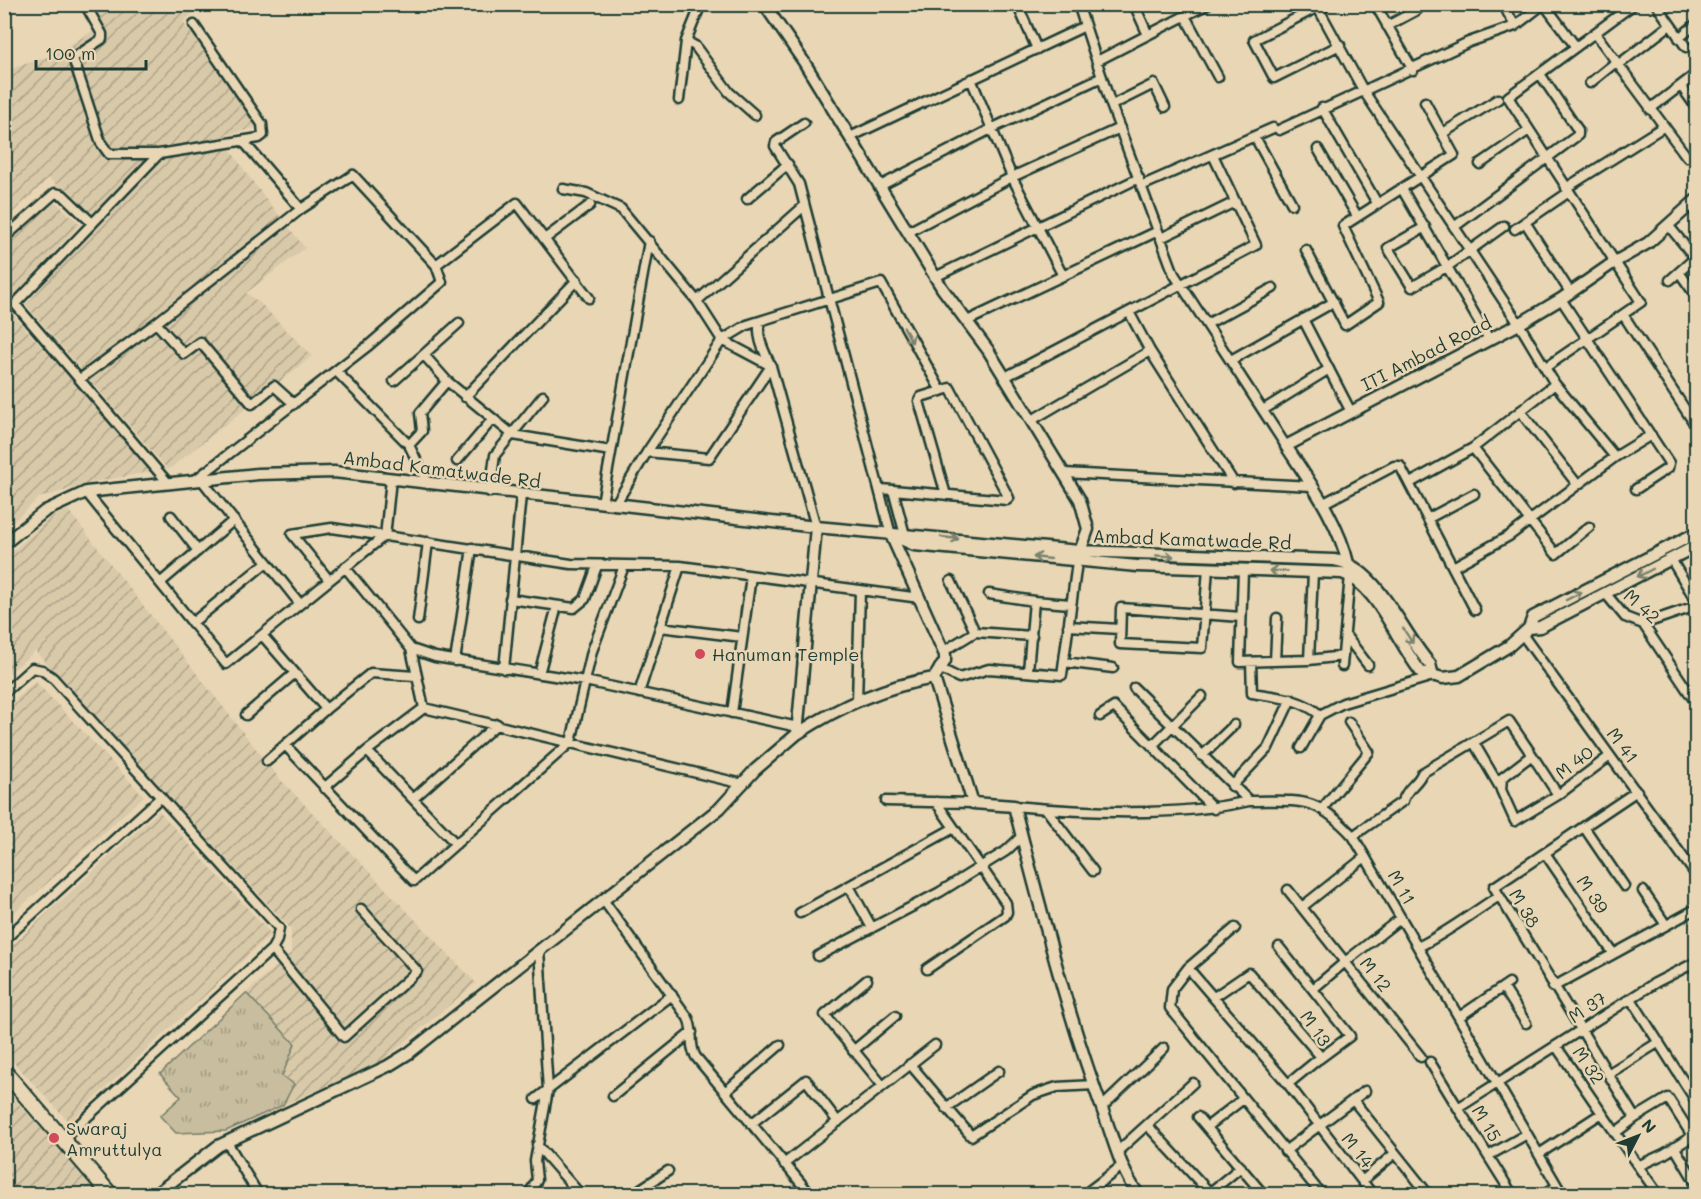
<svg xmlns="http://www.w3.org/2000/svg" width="1701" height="1199" viewBox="0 0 1701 1199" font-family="Mali,sans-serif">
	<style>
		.industrial { fill: url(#industrial-furrows) }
		.grass { fill: url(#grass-tufts); stroke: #747d6a; stroke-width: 1.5 }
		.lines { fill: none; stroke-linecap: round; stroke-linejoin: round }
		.minor-casing { stroke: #1f3d34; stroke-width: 13 }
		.tertiary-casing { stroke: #1f3d34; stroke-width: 15 }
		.primary-casing { stroke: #1f3d34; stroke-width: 18 }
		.minor { stroke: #e9d6b4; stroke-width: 8 }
		.tertiary { stroke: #e9d6b4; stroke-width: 10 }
		.primary { stroke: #e9d6b4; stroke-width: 14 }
		.oneway { stroke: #7a826e }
		.poi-dot { fill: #d1495b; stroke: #e9d6b4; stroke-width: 2 }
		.labels { text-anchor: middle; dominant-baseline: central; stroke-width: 5; stroke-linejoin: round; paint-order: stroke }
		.street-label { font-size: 18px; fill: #1f3d34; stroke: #e9d6b4 }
		.poi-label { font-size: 18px; fill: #1f3d34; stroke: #e9d6b4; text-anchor: start }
	</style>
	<defs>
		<pattern id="industrial-furrows" width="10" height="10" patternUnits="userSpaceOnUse" patternTransform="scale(1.5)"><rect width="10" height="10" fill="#d8c9a9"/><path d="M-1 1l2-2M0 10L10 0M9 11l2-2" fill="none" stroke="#afa48a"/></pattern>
		<pattern id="grass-tufts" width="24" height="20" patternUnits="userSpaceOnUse" patternTransform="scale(1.5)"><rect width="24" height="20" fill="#c8bd9f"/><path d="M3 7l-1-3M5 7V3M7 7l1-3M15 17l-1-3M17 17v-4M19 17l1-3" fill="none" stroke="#a29b82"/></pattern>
	</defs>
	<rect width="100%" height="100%" fill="#e9d6b4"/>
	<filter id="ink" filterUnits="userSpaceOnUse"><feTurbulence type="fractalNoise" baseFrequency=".0167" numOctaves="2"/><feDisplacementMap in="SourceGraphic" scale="12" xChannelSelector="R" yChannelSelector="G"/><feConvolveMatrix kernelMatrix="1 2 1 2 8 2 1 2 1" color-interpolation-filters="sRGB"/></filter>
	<g filter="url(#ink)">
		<path class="industrial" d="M92,5H190L195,11L183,22L257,127L222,137L249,177L305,248L246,293L260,303L312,356L168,470L26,305L98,223L49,178L5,220V71L55,54L104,24Z
			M53,200L80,224L5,306L155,471L95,482L39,498L5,529V246Z
			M68,510L279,778L476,983L381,1062L283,1105L294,1084L282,1076L294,1044L246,993L291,953V929L35,651L5,677L4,559L50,518Z
			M35,681L144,796L5,921V710Z
			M159,811L271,934L69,1122L5,1053V952Z
			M4,1088L87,1178L98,1194H5Z"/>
		<path class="grass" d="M246,993L295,1044L282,1076L294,1084L283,1105L226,1131L176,1133L160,1116L181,1097L160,1074Z"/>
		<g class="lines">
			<defs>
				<path id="minor" d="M85,4L102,34V39L73,58L101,143L109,154H159L259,138L263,135L262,124L194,25
					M1017,4L1037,49
					M1078,4L1110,102L1174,274L1286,446
					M1134,4L1148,35
					M1316,4L1363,90L1519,324L1555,384L1615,457L1509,536L1453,567
					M1375,4L1413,70
					M1503,4L1515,26
					M1544,4L1576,47
					M1656,4L1686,47
					M1318,7L1254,40L1274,78L1340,45
					M1185,16L1218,77
					M1387,26L1417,10
					M1595,33L1687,157
					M1679,38L1696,24
					M686,41L695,46L729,92L755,115
					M1097,61L1208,4
					M1618,65L1670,25
					M971,79L1012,177L1063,276
					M1590,83L1616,62
					M1681,86L1696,107
					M679,100L686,41L701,4
					M1112,105L1154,84L1165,107
					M1322,108L1377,203
					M1650,109L1696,74
					M804,123L776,142L775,146L799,184L891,535
					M1279,130L1469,42L1515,26L1542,5
					M1443,133L1498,99
					M850,137L1085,26
					M1255,137L1292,204
					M243,141L301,209
					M1318,149L1357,216
					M159,154L15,304L169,484
					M1480,164L1529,130
					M880,186L993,128L1102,77
					M1141,186L1273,128
					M1566,188L1663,127
					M563,189L586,193L621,209L697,301L722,340L647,452L615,505
					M1402,189L1489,339
					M747,199L788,164
					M1525,222L1570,292
					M1668,225L1695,258
					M1425,227L1388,248L1412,287L1448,266L1504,226
					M1454,227L1578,135V130L1540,74
					M1515,229L1569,192
					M908,232L1012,177L1120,128
					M4,238L55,193L63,195L91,222
					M546,238L590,205
					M1161,238L1235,202
					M1306,250L1345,325L1379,302L1343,226L1454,155L1425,102
					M436,265L517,203L589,298
					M1679,272L1696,296
					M935,277L1139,178
					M1670,280L1696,257
					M1561,299L1669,463L1668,468L1636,489
					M697,301L803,207
					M1129,312L1150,351L1234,483
					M1624,316L1696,426
					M1303,319L1350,410
					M760,321C756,337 764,351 771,366L816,527
					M967,321L1158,231
					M156,323L301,209L353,175L436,265L442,282L369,345L194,481
					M1207,324L1273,288
					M424,355L447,381L513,435L611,451
					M1231,360L1334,302
					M771,366L722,340L747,325L881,283L941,391
					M1546,367L1641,302L1508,97L1634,4
					M336,371L409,445L428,484
					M1005,377L1256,245L1213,155
					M80,379L156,323L184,354L200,342L252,404L274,386L294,404
					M394,381L459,323
					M465,397L577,280
					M1263,410L1329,369
					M1520,411L1577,484
					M1032,420L1150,351
					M409,445L422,431L420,413L447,381
					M1473,448L1556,554L1589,527
					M647,452L709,458L771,366
					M1615,457L1651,435
					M457,461L492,420
					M1064,473L1312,486
					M201,479L300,604
					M1410,483L1473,448L1555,384
					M881,489L1007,500L1009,498L950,388L921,397L919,401L946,495
					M893,490L905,535
					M86,492L226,664L383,537
					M490,492L495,455L543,396
					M602,503L649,241
					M1324,503L1394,466H1400L1475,610
					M171,516L198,551
					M1429,518L1474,494
					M292,534L332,528L571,564L680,566L920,598
					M292,534L329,580
					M385,537L391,479
					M1671,559L1696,601
					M345,567L411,649L435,657L585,681L798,727
					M1208,568L1202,648L1120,644L1121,608L1241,617
					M1243,570L1240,662L1309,660L1313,572
					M951,581L975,632L1032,636
					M160,583L234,520
					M989,594L1034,601L1028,671
					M1606,594L1625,617L1643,624L1696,703
					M510,599L574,608L585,599L597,566
					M1034,601L1070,604
					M418,620L428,542
					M192,623L267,562
					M1643,624L1696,606
					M1068,626L1120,629
					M660,627L742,637
					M1522,634L1696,875
					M262,635L326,709L371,673L415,676
					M1345,635L1368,665
					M411,649L424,708
					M944,651L975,632
					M1309,660L1343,656
					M455,661L472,548
					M1275,661L1277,618
					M1064,662L1113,668
					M1251,662L1252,693C1276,697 1301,698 1320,715L1301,748
					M1342,666L1350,575
					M939,668L959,678L989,669L1062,675L1077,562
					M504,669L521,495
					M539,674L557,606
					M1134,688L1249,801C1301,801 1315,795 1353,836L1562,1194
					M4,693L32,668L42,670L53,678L279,928L277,940L272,949L64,1138
					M639,693L680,566
					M857,702L860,590
					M732,713L751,576
					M246,715L295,673
					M1320,715L1343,703L1433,676
					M1100,716L1114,707L1214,809
					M1474,743L1501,789
					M285,745L414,881L571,742L592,651L624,566
					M1152,746L1202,696
					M367,751L456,844
					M1202,756L1234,725
					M267,761L326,709
					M1232,786L1268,748L1291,699
					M324,788L367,751L424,708L743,784
					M1637,791L1494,887L1635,1118L1668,1098L1693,1137
					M1558,795L1532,755L1502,778L1501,790L1515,821L1558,795L1610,756
					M413,799L497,724
					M886,801L973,803
					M1014,806C1086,813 1178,817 1249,801
					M1046,809L1093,871
					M1322,809L1369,752L1349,722
					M1584,827L1624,886
					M1353,836L1403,801C1406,788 1418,784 1422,773L1509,721L1532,755
					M1545,853L1613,953
					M849,886L872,928
					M1288,890L1345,962L1313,989
					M1643,891L1666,925
					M604,901L688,1018C695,1031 688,1045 696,1057L810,1194
					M1302,907L1365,857
					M800,913L954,828
					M1401,918L1345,962L1421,1057
					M4,940L161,797
					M1279,947L1350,1036L1319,1059
					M1418,947C1447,933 1472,913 1499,896
					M272,949L344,1037L417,971L361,909
					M818,956L940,892L1006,851L1022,836
					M1188,968L1235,928
					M927,969L1005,916L1007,912L1006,903L936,802
					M867,980L825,1015L883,1086
					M1503,987L1526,1023
					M1553,987L1696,909
					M1214,997L1249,973L1321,1057L1288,1084
					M1631,999L1696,1101
					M1459,1017L1509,983
					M1556,1046L1638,1166L1664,1154L1696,1134
					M853,1051L895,1016
					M1430,1062L1458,1108
					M910,1064L971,1136L1033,1095L1057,1087L1094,1085
					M1608,1074L1659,1042
					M725,1092L780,1045
					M613,1096L692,1032
					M536,1099L672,995
					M1353,1100L1428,1194
					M1102,1107L1164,1048
					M946,1108L999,1071
					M1198,1117L1263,1194
					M751,1124L806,1080L838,1122
					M1147,1125L1210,1193
					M1207,1127L1243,1099
					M1615,1133L1635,1118
					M227,1142L258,1194
					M537,1145L580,1194
					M1675,1148L1696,1183
					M1118,1151L1193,1083
					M1285,1151L1365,1091
					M1539,1154L1602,1113
					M1488,1156L1527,1134
					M784,1164L935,1045
					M1638,1166L1658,1194
					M1362,1181L1394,1154
					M529,1194L537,1180L535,1161L548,1090L539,950
					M633,1194L668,1171
					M1085,1194L1123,1165
					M1208,1194L1241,1167
					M1321,1194L1170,1008L1172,989L1188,968L1288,1084L1372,1194
					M1512,1194L1458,1108L1655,983L1696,962
					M1545,1194L1557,1186"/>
				<path id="tertiary" d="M764,4L804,62L942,288L988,350L1080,500L1088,529L1078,557
					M891,535L945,655V661L934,678L973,803L1014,806C1041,910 1067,1014 1104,1114C1114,1141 1121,1171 1138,1194
					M894,536L914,545L1137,566L1342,573C1376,583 1398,644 1421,672L1443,678L1459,676L1509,646L1529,628L1540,627L1696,546
					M4,544L45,511L86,492L258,474L334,472L816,527L1079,551L1334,560C1378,566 1402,634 1430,664L1433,676
					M1349,567C1339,522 1311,484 1286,446L1519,324L1561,299L1613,263L1648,243L1696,200
					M1529,628L1533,617L1696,533
					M797,734C838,707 886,686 934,678
					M156,1194L218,1146L388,1066L409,1053L720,808L755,770L797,734L816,527"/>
				<path id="primary" d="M4,1071L110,1194"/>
			</defs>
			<use href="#minor" class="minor-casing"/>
			<use href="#tertiary" class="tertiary-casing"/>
			<use href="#primary" class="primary-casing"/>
			<use href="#minor" class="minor"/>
			<use href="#tertiary" class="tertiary"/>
			<use href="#primary" class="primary"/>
		</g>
		<defs><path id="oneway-shaft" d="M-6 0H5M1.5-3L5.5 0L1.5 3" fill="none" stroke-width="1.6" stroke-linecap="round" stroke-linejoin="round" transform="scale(1.5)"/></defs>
		<g class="oneway">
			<use href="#oneway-shaft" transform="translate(908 335) rotate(62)"/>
			<use href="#oneway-shaft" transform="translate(950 538) rotate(6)"/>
			<use href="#oneway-shaft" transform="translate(1165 556) rotate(3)"/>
			<use href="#oneway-shaft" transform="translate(1042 558) rotate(-174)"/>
			<use href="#oneway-shaft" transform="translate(1278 571) rotate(-178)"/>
			<use href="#oneway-shaft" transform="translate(1645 573) rotate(152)"/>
			<use href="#oneway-shaft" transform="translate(1574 596) rotate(-27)"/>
			<use href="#oneway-shaft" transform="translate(1408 636) rotate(57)"/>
		</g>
	</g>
	<g class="poi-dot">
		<circle cx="700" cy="654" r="6"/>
		<circle cx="54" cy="1138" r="6"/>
	</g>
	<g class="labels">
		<g class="street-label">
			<text transform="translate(1426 353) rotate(-27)">ITI Ambad Road</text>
			<text transform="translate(442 469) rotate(7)">Ambad Kamatwade Rd</text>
			<text transform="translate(1192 539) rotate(2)">Ambad Kamatwade Rd</text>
			<text transform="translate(1642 606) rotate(42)">M 42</text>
			<text transform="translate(1623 745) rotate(53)">M 41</text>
			<text transform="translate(1574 762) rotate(-37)">M 40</text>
			<text transform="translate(1402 887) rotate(60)">M 11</text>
			<text transform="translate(1593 894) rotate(56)">M 39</text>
			<text transform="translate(1525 908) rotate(59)">M 38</text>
			<text transform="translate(1376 974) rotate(52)">M 12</text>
			<text transform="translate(1587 1007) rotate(-33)">M 37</text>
			<text transform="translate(1316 1028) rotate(55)">M 13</text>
			<text transform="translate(1589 1065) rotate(56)">M 32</text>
			<text transform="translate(1487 1123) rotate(59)">M 15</text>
			<text transform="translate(1358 1150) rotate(52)">M 14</text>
		</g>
		<g class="poi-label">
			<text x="712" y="654">Hanuman Temple</text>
			<text x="66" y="1128">Swaraj<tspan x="66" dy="21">Amruttulya</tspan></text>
		</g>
	</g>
	<rect width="1701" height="1199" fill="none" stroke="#e9d6b4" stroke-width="24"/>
	<rect x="12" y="12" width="1677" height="1175" fill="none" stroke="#1f3d34" stroke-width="2" filter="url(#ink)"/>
	<g transform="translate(1638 1136) rotate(48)" stroke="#e9d6b4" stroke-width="4.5" paint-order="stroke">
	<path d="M0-4.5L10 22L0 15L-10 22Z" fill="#1f3d34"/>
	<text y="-9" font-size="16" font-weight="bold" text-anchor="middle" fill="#1f3d34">N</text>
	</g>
	<path d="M36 60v9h110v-9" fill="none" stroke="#1f3d34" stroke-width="3"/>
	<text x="45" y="60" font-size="18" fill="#1f3d34" stroke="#e9d6b4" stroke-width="4.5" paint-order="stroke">100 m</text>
</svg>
